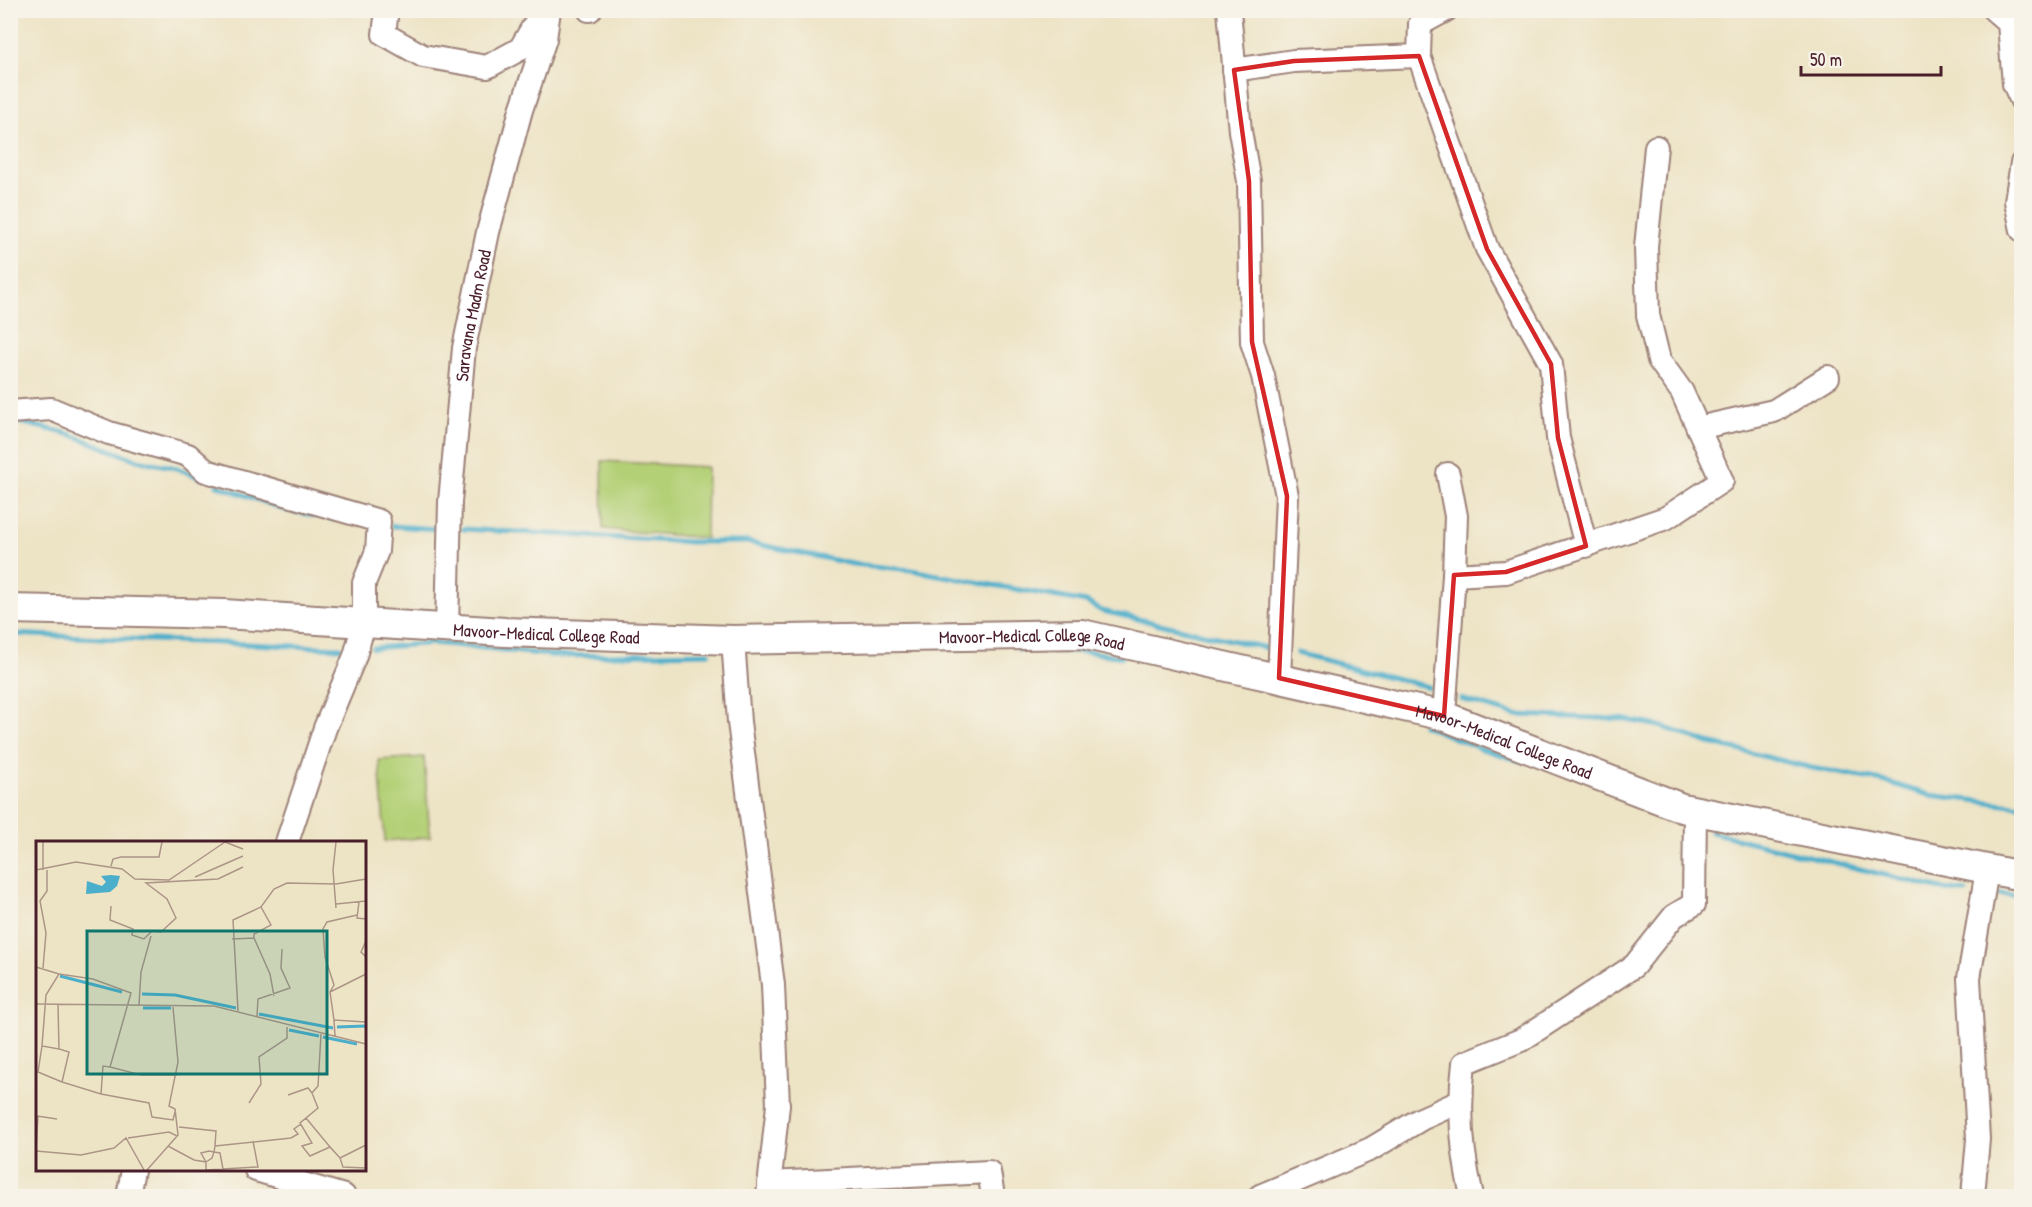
<svg xmlns="http://www.w3.org/2000/svg" width="2032" height="1207" viewBox="0 0 2032 1207" font-family="'Patrick Hand',sans-serif">
	<style>
		.green { fill: #b3d076; stroke: #7e7850; stroke-width: 1.5 }
		.lines { fill: none; stroke-linecap: round; stroke-linejoin: round }
		.stream { stroke: #4baecb; stroke-width: 5 }
		.minor-casing { stroke: #9c8178; stroke-width: 26 }
		.major-casing { stroke: #9c8178; stroke-width: 32 }
		.minor { stroke: #fff; stroke-width: 22 }
		.major { stroke: #fff; stroke-width: 28 }
		.marked { fill: none; stroke: #d62828; stroke-width: 4.5; stroke-linejoin: round }
		.labels { text-anchor: middle; dominant-baseline: central; stroke-width: 6; stroke-linejoin: round; paint-order: stroke }
		.street-label { font-size: 18px; fill: #4a1f2b; stroke: #f7f3e8 }
		.inset-river { fill: none; stroke: #4baecb; stroke-width: 3 }
		.inset-road { fill: none; stroke: #ac9587; stroke-width: 1.5 }
		.view { fill: #0f766e; fill-opacity: 0.15; stroke: #0f766e; stroke-width: 3 }
		.inset-edge { fill: none; stroke: #4a1f2b; stroke-width: 3 }
	</style>
	<rect width="100%" height="100%" fill="#f7f3e8"/>
	<filter id="ink" filterUnits="userSpaceOnUse"><feTurbulence type="fractalNoise" baseFrequency=".0167" numOctaves="2"/><feDisplacementMap in="SourceGraphic" scale="12" xChannelSelector="R" yChannelSelector="G"/><feConvolveMatrix kernelMatrix="1 2 1 2 8 2 1 2 1" color-interpolation-filters="sRGB"/></filter>
	<filter id="wash" filterUnits="userSpaceOnUse"><feTurbulence type="fractalNoise" baseFrequency=".008" numOctaves="4" result="noise"/><feDisplacementMap in="SourceGraphic" scale="24" xChannelSelector="R" yChannelSelector="G"/><feGaussianBlur stdDeviation="1.35" result="paint"/><feColorMatrix in="noise" values="0 0 0 0 0 0 0 0 0 0 0 0 0 0 0 0 0 1.4 0 .05"/><feComposite in="paint" operator="in"/></filter>
	<g filter="url(#wash)">
		<rect width="100%" height="100%" fill="#ede3c5"/>
		<path class="green" d="M602,461L707,467L706,538L603,529Z
			M424,757L430,837L385,841L379,760Z"/>
		<g class="lines">
			<path class="stream" d="M15,421L69,434L137,460L177,468L201,478
				M217,485L286,510L335,519
				M393,526L438,529
				M463,529L690,542H747L853,564L911,570L1086,602L1102,611L1266,648
				M10,634L341,648
				M373,648L434,643L560,656L709,653
				M1018,649L1091,652L1122,657
				M790,653L868,652
				M1297,653L1429,687
				M1461,699L1516,715L1621,719L1660,726L1709,743L1812,768L1883,781L1929,795L2022,806
				M1423,725L1479,748L1522,761
				M1711,832L1941,889L1966,892
				M2000,894L2022,896"/>
		</g>
	</g>
	<g filter="url(#ink)">
		<g class="lines">
			<defs>
				<g id="minor">
					<path d="M387,10L384,34L423,56L487,67L520,49L543,10"/>
					<path d="M589,10H590"/>
					<path d="M1229,10L1240,131L1249,181L1252,342L1263,376L1287,496L1279,678"/>
					<path d="M1994,10L2009,23L2014,84L2022,101"/>
					<path d="M1419,56L1487,249L1551,364L1558,438L1586,546"/>
					<path d="M1234,70L1294,61L1419,56L1420,24L1446,10"/>
					<path d="M2022,163L2016,201L2022,230"/>
					<path d="M10,412L51,409L109,433L188,455L206,471L379,521L377,551L364,583V623L355,656L325,728L287,842"/>
					<path d="M1698,428L1774,411L1828,377"/>
					<path d="M1448,474L1456,516L1454,575"/>
					<path id="s1" d="M447,629L450,502L464,348L488,232L521,110L545,39L549,10"/>
					<path d="M733,640L739,722L773,985L778,1105L768,1196"/>
					<path d="M1444,716L1454,575L1506,572L1666,518L1722,481L1682,392L1659,360L1648,315L1646,247L1656,147"/>
					<path d="M256,1170L344,1196"/>
					<path d="M769,1183L989,1172L993,1196"/>
					<path d="M128,1196L133,1170"/>
					<path d="M1260,1196L1371,1149L1421,1119L1459,1102"/>
					<path d="M1472,1196C1461,1151 1458,1110 1464,1063L1521,1040L1634,966L1674,916L1694,904L1695,811"/>
					<path d="M1973,1196L1978,1139L1969,978L1987,870"/>
				</g>
				<g id="major">
					<path id="s2" d="M10,609L224,614L505,632L733,640L1082,634L1444,716L1682,808L2022,876"/>
				</g>
			</defs>
			<use href="#minor" class="minor-casing"/>
			<use href="#major" class="major-casing"/>
			<use href="#minor" class="minor"/>
			<use href="#major" class="major"/>
		</g>
	</g>
	<path class="marked" d="M1419,56L1487,249L1551,364L1558,438L1586,546L1506,572L1454,575L1444,716L1279,678L1287,496L1252,342L1249,181L1234,70L1294,61Z"/>
	<g class="labels">
		<g class="street-label">
			<text stroke="none"><textPath href="#s1" startOffset="315">Saravana Madm Road</textPath></text>
			<text stroke="none"><textPath href="#s2" startOffset="537">Mavoor-Medical College Road</textPath></text>
			<text stroke="none"><textPath href="#s2" startOffset="1023">Mavoor-Medical College Road</textPath></text>
			<text stroke="none"><textPath href="#s2" startOffset="1509">Mavoor-Medical College Road</textPath></text>
		</g>
	</g>
	<g transform="translate(36 841)">
		<rect width="330" height="330" fill="#ede3c5"/>
		<path d="M75,34L84,35L81,45L74,51L50,53L51,40L66,45L70,41L65,35Z" fill="#4baecb"/>
		<path class="inset-river" d="M24,135L86,151M106,153L139,154L200,167M107,167H135M223,173L297,187M301,186L330,185M253,189L283,195M287,196L321,203"/>
		<path class="inset-road" d="M189,1L207,8M300,1L297,29L300,67M75,25L77,18L85,16H123L126,1M0,29L40,21L86,28L99,38L133,39L189,1M7,29V1M159,36L207,15M323,61L321,77L330,78M300,63L330,60M75,65L74,79L97,88L96,94L108,98L116,90L125,91L140,77L131,58L110,42L182,38L207,26M218,97L234,133L238,155M196,98L218,97V93L235,84L225,66M330,100L325,111L330,116M0,126L23,133L10,154L6,205L23,208M7,127L10,92L4,60L11,50V29M23,133L57,138L95,152L74,226L105,234H141M294,151L298,144L289,116L287,88L291,81L321,74M0,163L178,165L330,203M22,163L23,208L33,211L26,241L65,253L67,225L74,226M103,164L105,131L115,95M202,170L197,79L225,66L238,48L251,42L300,43L330,38M221,175L222,158L254,147L245,127L246,108M298,179L294,151L330,133M285,193L282,245L276,252L282,267L264,282L276,302L266,305L274,315L294,306L304,317M299,195L298,179L330,181M6,205L2,231L26,241M65,253L113,262L116,276L137,279L139,271M252,254L272,247L276,252M213,262L225,243L223,216L251,197V186M1,275L21,278M270,277L294,306M143,286L180,290L179,305L178,311L176,317L170,321L165,312L173,310L178,311L184,312L187,328M92,297L133,291L141,295M330,304L304,317L307,326L330,327M132,305L158,319L170,321V329M179,305L255,297L262,293L258,288L265,283M0,308L2,275M0,310L45,314L78,307L90,297L108,329M111,329L142,294L139,268L133,265L142,221L137,166M170,329L222,326L217,300"/>
		<path class="view" d="M51,90H291V233H51Z"/>
		<rect width="330" height="330" class="inset-edge"/>
	</g>
	<rect width="2032" height="1207" fill="none" stroke="#f7f3e8" stroke-width="36"/>
	<path d="M1801 66v9h140v-9" fill="none" stroke="#4a1f2b" stroke-width="3"/>
	<text x="1810" y="66" font-size="18" fill="#4a1f2b" stroke="#f7f3e8" stroke-width="4.5" paint-order="stroke">50 m</text>
</svg>
